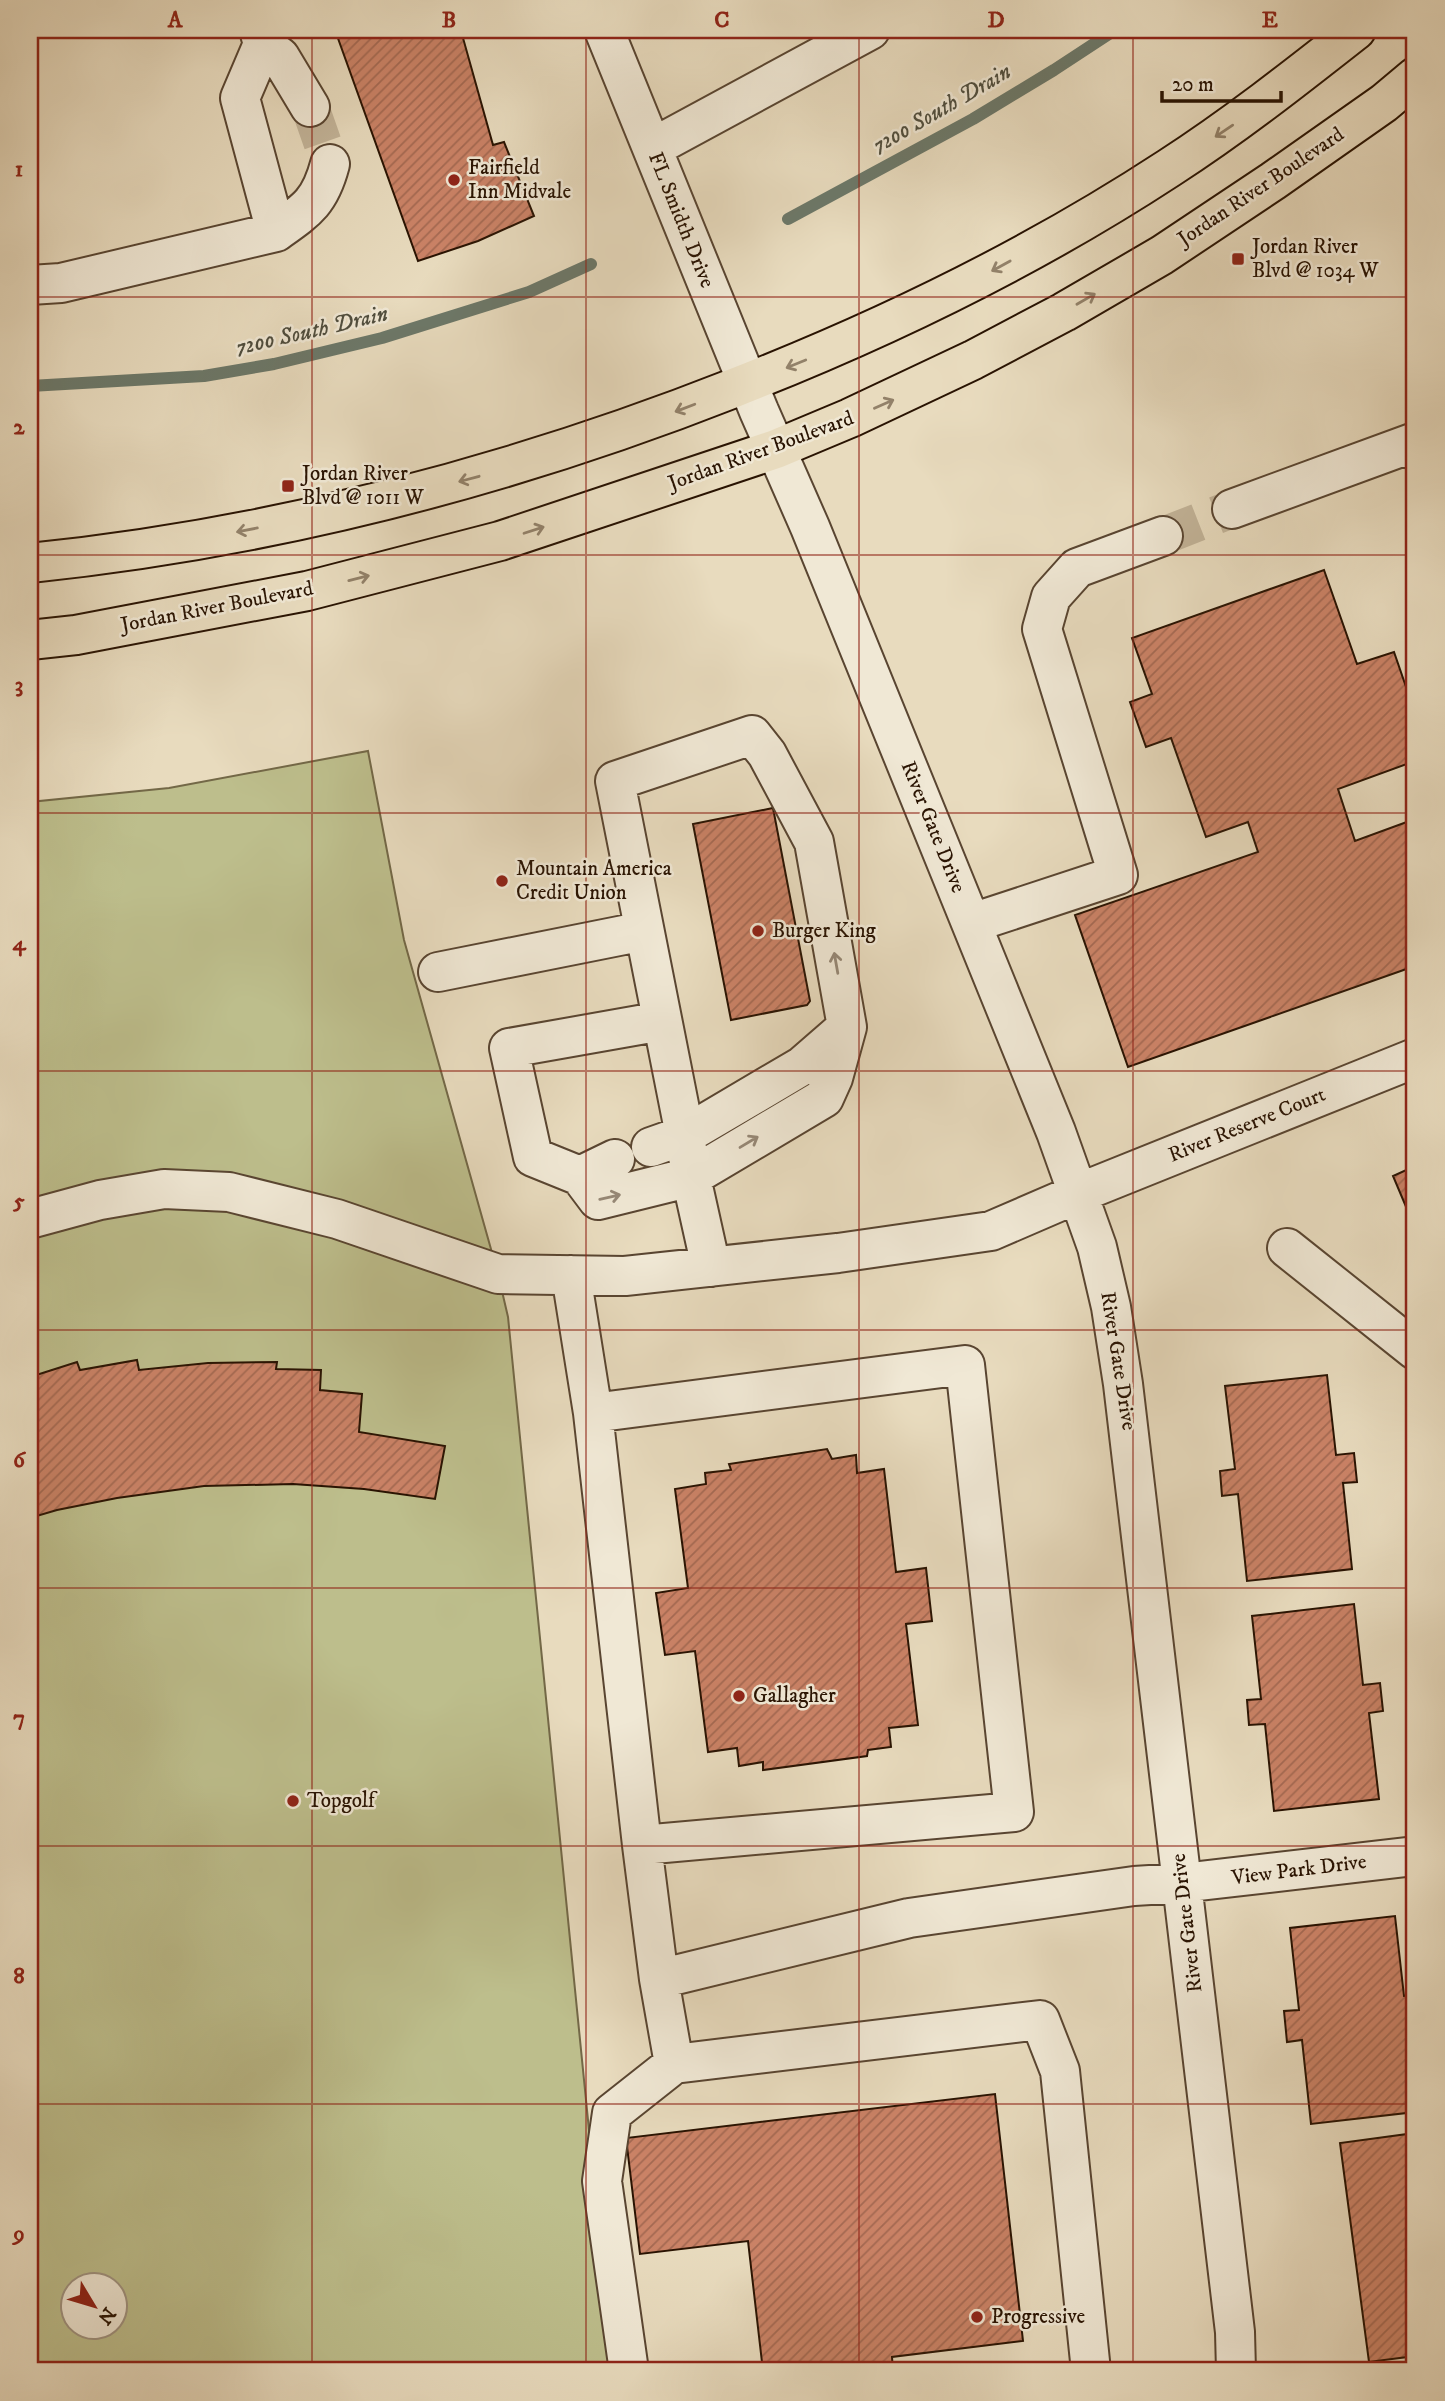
<svg xmlns="http://www.w3.org/2000/svg" width="1445" height="2401" viewBox="0 0 1445 2401" font-family="'IM FELL DW Pica',serif">
	<style>
		.pitch { fill: #bdbe8c; stroke: #736847; stroke-width: 2; fill-rule: evenodd }
		.lines { fill: none; stroke-linecap: round; stroke-linejoin: round }
		.stream { stroke: #6c7869; stroke-width: 12 }
		.building { fill: url(#building-hatch); stroke: #291302; stroke-width: 2 }
		.minor-tunnel { stroke: #c2b398; stroke-width: 38; stroke-dasharray: 38 19; stroke-linecap: butt }
		.minor-casing { stroke: #594531; stroke-width: 42 }
		.major-casing { stroke: #291302; stroke-width: 42 }
		.minor { stroke: #f0e8d5; stroke-width: 38 }
		.major { stroke: #e8dbbe; stroke-width: 38 }
		.oneway { stroke: #928169 }
		.oneway2 { stroke: #968876 }
		.grid { fill: none; stroke: #8f2418; stroke-width: 2; stroke-opacity: 0.55 }
		.poi-dot { fill: #8f2418; stroke: #f0e8d5; stroke-width: 2.5 }
		.labels { text-anchor: middle; dominant-baseline: central; stroke-width: 5; stroke-linejoin: round; paint-order: stroke }
		.poi-label { font-size: 21px; fill: #291302; stroke: #f0e8d5; text-anchor: start }
		.street-label { font-size: 21px; fill: #291302; stroke: #f0e8d5 }
		.water-label { font-size: 23px; font-style: italic; fill: #504e3e; stroke: #f0e8d5 }
		.neatline { fill: none; stroke: #8f2418; stroke-width: 2.5 }
		.grid-label { font-size: 23px; text-anchor: middle; font-weight: bold; fill: #8f2418 }
	</style>
	<defs>
		<pattern id="building-hatch" width="6" height="6" patternUnits="userSpaceOnUse" patternTransform="scale(1.75)"><rect width="6" height="6" fill="#ca8266"/><path d="M-1 1l2-2M0 6l6-6M5 7l2-2" fill="none" stroke="#a46952"/></pattern>
	</defs>
	<rect width="100%" height="100%" fill="#e8dbbe"/>
	<filter id="stains"><feTurbulence type="fractalNoise" baseFrequency=".00286" numOctaves="4"/><feColorMatrix values="0 0 0 0 .2 0 0 0 0 .09 0 0 0 0 .02 0 0 0 .5 -.17"/></filter>
	<radialGradient id="worn" r=".72"><stop offset=".6" stop-color="#630" stop-opacity="0"/><stop offset="1" stop-color="#630" stop-opacity=".3"/></radialGradient>
	<path class="pitch" d="M368,751L404,940L498,1274L508,1317L613,2371H30V802L169,788ZM74,2286H116V2328H74Z"/>
	<g class="lines">
		<path class="stream" d="M788,219L973,119L1054,70L1115,30
			M30,386L204,376L274,364L382,338L529,292L591,264"/>
	</g>
	<path class="building" d="M335,30H475L463,38L493,145L504,142L534,216L478,241L418,261Z
		M1324,570L1357,664L1394,652L1415,713V761L1338,789L1355,841L1415,819V966L1128,1067L1075,915L1258,852L1248,822L1206,837L1171,738L1146,747L1130,702L1152,694L1132,638Z
		M773,808L810,1001L807,1005L731,1020L693,824Z
		M1415,1166V1228L1393,1176Z
		M137,1360L139,1370L208,1363L277,1362L276,1369L321,1370L320,1390L362,1394L359,1432L445,1446L435,1499L364,1489L293,1484L204,1486L117,1498L57,1510L30,1518V1377L77,1362L80,1370Z
		M1327,1375L1336,1455L1354,1453L1357,1482L1343,1483L1352,1569L1247,1581L1238,1494L1222,1496L1220,1471L1235,1469L1225,1386Z
		M827,1449L832,1459L856,1455L857,1473L884,1469L896,1572L926,1568L932,1621L906,1624L918,1725L889,1728L891,1747L868,1750L867,1756L763,1770V1762L739,1766L737,1748L708,1752L695,1651L665,1655L656,1593L688,1588L675,1489L706,1484L705,1473L731,1470L729,1464Z
		M1354,1604L1363,1685L1380,1683L1383,1711L1369,1713L1379,1799L1274,1811L1265,1724L1249,1725L1247,1700L1261,1699L1252,1616Z
		M1395,1916L1404,1996L1415,1995V2027L1407,2028L1415,2112L1311,2124L1302,2040L1287,2042L1284,2011L1299,2010L1290,1928Z
		M995,2094L1023,2341L892,2357L893,2371H763L748,2241L640,2254L626,2138Z
		M1415,2133V2356L1369,2362L1340,2143Z"/>
	<g class="lines">
		<path class="minor-tunnel" d="M310,107L330,164
			M1163,536L1232,509"/>
		<defs>
			<path id="minor" d="M604,30L759,411L810,527L1056,1132L1097,1247L1111,1307L1123,1384L1235,2332L1236,2371
				M263,44L280,57L310,107
				M652,148L870,30
				M276,232C307,210 320,202 330,164
				M30,285L61,283L276,232L240,98L263,44L259,30
				M1232,509L1412,443L1415,451
				M972,923L1118,875L1042,629L1051,597L1077,568L1163,536
				M438,972L644,931
				M662,1021L509,1048L533,1157L580,1176L598,1200L691,1177L824,1098L833,1078L847,1027L814,842L767,754L752,735L615,781L685,1135L691,1177L711,1267
				M651,1147L685,1135L802,1066L847,1027
				M580,1176L615,1159
				M30,1219L100,1200L164,1189L229,1192L337,1219L498,1274L625,1276L838,1253L991,1231L1079,1193L1415,1058
				M1287,1248L1415,1350
				M571,1275L593,1413L965,1365L1014,1812L642,1845L659,1979L909,1918L1134,1886L1182,1883L1415,1856
				M593,1413L642,1845
				M659,1979L674,2064L1040,2020L1060,2071L1091,2371
				M629,2371L602,2181L612,2113L674,2064"/>
			<path id="major" d="M30,563C272,538 508,477 734,388C885,329 1033,257 1169,168C1234,126 1295,78 1356,30
				M30,640L76,635L307,591L500,541L776,449L850,418L973,360L1064,312L1162,255L1273,181L1384,103L1415,77"/>
		</defs>
		<use href="#minor" class="minor-casing"/>
		<use href="#major" class="major-casing"/>
		<use href="#minor" class="minor"/>
		<use href="#major" class="major"/>
	</g>
	<defs><path id="oneway-shaft" d="M-6 0H5M1.5-3L5.5 0L1.5 3" fill="none" stroke-width="1.6" stroke-linecap="round" stroke-linejoin="round" transform="scale(1.75)"/></defs>
	<g class="oneway">
		<use href="#oneway-shaft" transform="translate(1224 131) rotate(146)"/>
		<use href="#oneway-shaft" transform="translate(1001 266) rotate(151)"/>
		<use href="#oneway-shaft" transform="translate(1086 299) rotate(-30)"/>
		<use href="#oneway-shaft" transform="translate(796 364) rotate(158)"/>
		<use href="#oneway-shaft" transform="translate(884 404) rotate(-24)"/>
		<use href="#oneway-shaft" transform="translate(685 408) rotate(159)"/>
		<use href="#oneway-shaft" transform="translate(469 479) rotate(165)"/>
		<use href="#oneway-shaft" transform="translate(247 530) rotate(169)"/>
		<use href="#oneway-shaft" transform="translate(534 530) rotate(-18)"/>
		<use href="#oneway-shaft" transform="translate(359 578) rotate(-14)"/>
	</g>
	<g class="oneway2">
		<use href="#oneway-shaft" transform="translate(836 963) rotate(-100)"/>
		<use href="#oneway-shaft" transform="translate(749 1142) rotate(-31)"/>
		<use href="#oneway-shaft" transform="translate(610 1197) rotate(-13)"/>
	</g>
	<path class="grid" d="M312,30V2371M586,30V2371M859,30V2371M1133,30V2371M30,297H1415M30,555H1415M30,813H1415M30,1071H1415M30,1330H1415M30,1588H1415M30,1846H1415M30,2104H1415"/>
	<g class="poi-dot">
		<circle cx="454" cy="180" r="7"/>
		<rect x="1231" y="252" width="14" height="14" rx="3.5"/>
		<rect x="281" y="479" width="14" height="14" rx="3.5"/>
		<circle cx="502" cy="881" r="7"/>
		<circle cx="758" cy="931" r="7"/>
		<circle cx="739" cy="1696" r="7"/>
		<circle cx="293" cy="1801" r="7"/>
		<circle cx="977" cy="2317" r="7"/>
	</g>
	<g class="labels">
		<g class="poi-label">
			<text x="468" y="168">Fairfield<tspan x="468" dy="24">Inn Midvale</tspan></text>
			<text x="1252" y="247">Jordan River<tspan x="1252" dy="24">Blvd @ 1034 W</tspan></text>
			<text x="302" y="474">Jordan River<tspan x="302" dy="24">Blvd @ 1011 W</tspan></text>
			<text x="516" y="869">Mountain America<tspan x="516" dy="24">Credit Union</tspan></text>
			<text x="772" y="931">Burger King</text>
			<text x="753" y="1696">Gallagher</text>
			<text x="307" y="1801">Topgolf</text>
			<text x="991" y="2317">Progressive</text>
		</g>
		<g class="street-label">
			<text transform="translate(1261 187) rotate(-34)">Jordan River Boulevard</text>
			<text transform="translate(681 220) rotate(68)">FL Smidth Drive</text>
			<text transform="translate(761 451) rotate(-20)">Jordan River Boulevard</text>
			<text transform="translate(217 607) rotate(-11)">Jordan River Boulevard</text>
			<text transform="translate(933 827) rotate(68)">River Gate Drive</text>
			<text transform="translate(1247 1125) rotate(-22)">River Reserve Court</text>
			<text transform="translate(1118 1361) rotate(81)">River Gate Drive</text>
			<text transform="translate(1299 1870) rotate(-7)">View Park Drive</text>
			<text transform="translate(1187 1923) rotate(-97)">River Gate Drive</text>
		</g>
		<g class="water-label">
			<text transform="translate(942 109) rotate(-30)">7200 South Drain</text>
			<text transform="translate(312 331) rotate(-13)">7200 South Drain</text>
		</g>
	</g>
	<rect width="1445" height="2401" fill="none" stroke="#e8dbbe" stroke-width="77"/>
	<g transform="translate(94 2306) rotate(128)"><circle r="33" fill="#f0e8d5" stroke="#a09381" stroke-width="2"/>
	<path d="M0-5L12 26L0 18L-12 26Z" fill="#8f2418"/>
	<text y="-10" font-size="19" font-weight="bold" text-anchor="middle" fill="#291302">N</text>
	</g>
	<path d="M1162 91v10h119v-10" fill="none" stroke="#291302" stroke-width="3.5"/>
	<text x="1172" y="91" font-size="21" fill="#291302" stroke="#f0e8d5" stroke-width="5" paint-order="stroke">20 m</text>
	<rect x="38" y="38" width="1368" height="2324" class="neatline"/>
	<g class="grid-label">
		<text x="175" y="27">A</text>
		<text x="449" y="27">B</text>
		<text x="722" y="27">C</text>
		<text x="996" y="27">D</text>
		<text x="1270" y="27">E</text>
		<text x="19" y="176">1</text>
		<text x="19" y="434">2</text>
		<text x="19" y="692">3</text>
		<text x="19" y="950">4</text>
		<text x="19" y="1208">5</text>
		<text x="19" y="1467">6</text>
		<text x="19" y="1725">7</text>
		<text x="19" y="1983">8</text>
		<text x="19" y="2241">9</text>
	</g>
	<rect width="100%" height="100%" filter="url(#stains)"/>
	<rect width="100%" height="100%" fill="url(#worn)"/>
</svg>
